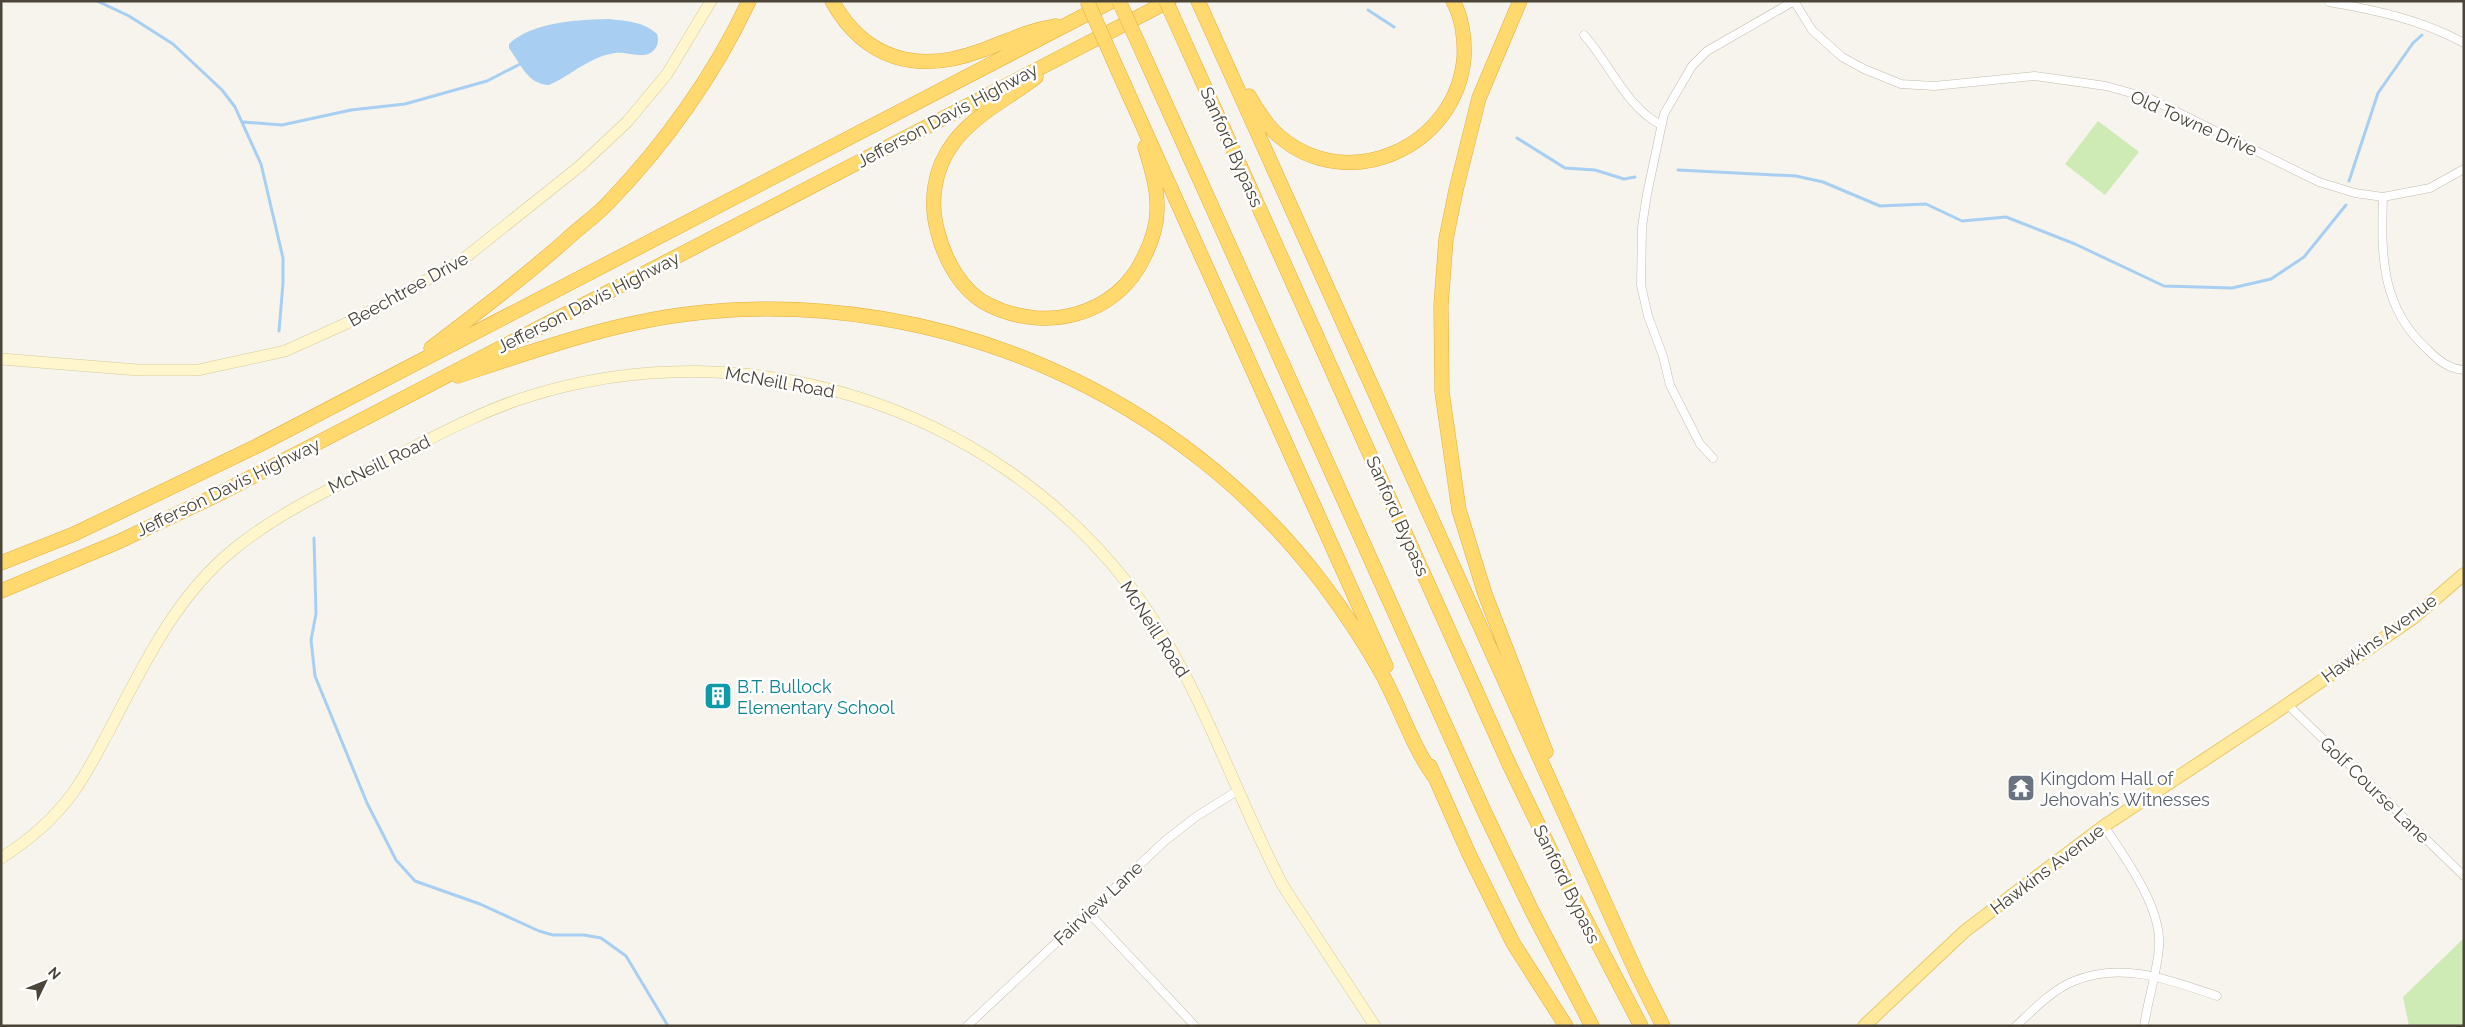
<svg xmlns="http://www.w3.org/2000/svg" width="2465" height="1027" viewBox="0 0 2465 1027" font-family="Raleway,sans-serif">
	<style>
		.green { fill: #ceeab5 }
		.water { fill: #a8cff2 }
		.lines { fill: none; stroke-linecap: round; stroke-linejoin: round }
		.stream { stroke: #a8cff2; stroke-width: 3 }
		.street-casing { stroke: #c2bcae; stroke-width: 9 }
		.secondary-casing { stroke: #d6ca9b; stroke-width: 12 }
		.primary-casing { stroke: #e7c969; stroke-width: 14 }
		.highway-casing { stroke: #e1af3b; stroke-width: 15 }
		.street { stroke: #fff; stroke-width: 8 }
		.secondary { stroke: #fff6cd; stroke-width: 11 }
		.primary { stroke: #ffe99c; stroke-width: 12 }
		.highway { stroke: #ffd86e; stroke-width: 14 }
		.highway-bridge-casing { stroke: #e1af3b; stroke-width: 15; stroke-linecap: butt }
		.highway-bridge { stroke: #ffd86e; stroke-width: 14 }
		.labels { text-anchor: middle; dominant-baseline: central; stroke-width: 5; stroke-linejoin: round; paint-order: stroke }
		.street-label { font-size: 18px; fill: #4b4539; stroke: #fff }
		.culture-label { font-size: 18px; fill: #0d838f; stroke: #fff; text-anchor: start }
		.worship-label { font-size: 18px; fill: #5b616d; stroke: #fff; text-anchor: start }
	</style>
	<rect width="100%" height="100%" fill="#f6f4ec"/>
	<path class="green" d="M2098,121L2139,152L2105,195L2065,164Z
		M2464,938V1026H2409L2403,997Z"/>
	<path class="water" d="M607,19C626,21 643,21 657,34C659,40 658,47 653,51C644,60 626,51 615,53C589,57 572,75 549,85C528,85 520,63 509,48V44C532,22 576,20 607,19Z"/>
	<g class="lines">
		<path class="stream" d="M97,1L129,16L173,44L222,90L235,107L261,164L283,258V283L279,331
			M1368,10L1394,27
			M243,122L282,125L351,110L405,104L487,81L522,63
			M1517,138L1565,168L1595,170L1624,179L1635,177
			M1678,170L1796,176L1823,182L1880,206L1926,204L1962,221L2006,217L2075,244L2164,286L2232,288L2271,279L2304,257L2346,205
			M2349,181L2378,93L2413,43L2422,35
			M314,538L316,614L311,640L315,676L367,803L396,860L415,881L480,904L539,931L553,935H584L601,938L626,956L668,1026"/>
		<defs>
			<path id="street" d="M1794,1L1812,30L1842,57L1864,69L1901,84L1934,86L2035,76L2106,86L2149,98L2319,182L2355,193L2383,197L2430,188L2464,169
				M2329,2C2376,10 2422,20 2464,43
				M1584,35C1610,64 1626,107 1661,125
				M2383,197C2381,256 2381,308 2428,350C2438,360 2449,369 2464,370
				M1713,458L1700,444L1670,385L1663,356L1648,316L1641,285L1642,227L1647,194L1664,114L1692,66L1707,51L1794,1
				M2287,704L2464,876
				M2104,826C2125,858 2162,907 2159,947C2157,973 2148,999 2144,1026
				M1089,913L1195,1026
				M967,1026L1166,840L1197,816L1237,791
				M2016,1026C2033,1010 2052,990 2074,981C2123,961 2170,980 2217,996"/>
			<path id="secondary" d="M1,359L138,370H198L285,351L356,319L461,261L580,166L627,122L667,74L711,1
				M1,858C28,841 53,820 72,794C87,774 98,751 110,729C144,664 176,596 234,549C281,511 336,486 390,459C436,436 481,411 530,396C747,328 989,405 1129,585C1197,674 1230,783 1281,882C1290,898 1302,914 1312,930C1333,962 1354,994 1375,1026"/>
			<path id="primary" d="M1864,1026L1965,931L2104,826L2269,717L2413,618L2464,574"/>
			<path id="highway" d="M832,1C865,60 918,74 980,51C1008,41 1026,31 1056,26
				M1198,1L1638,976L1663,1026
				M1520,1L1479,98L1456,190L1446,239L1441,305L1442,392L1459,510L1485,594L1546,752
				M1185,43L1509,764L1565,880L1641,1026
				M1145,58L1484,811L1531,909L1592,1026
				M1119,73L1386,666
				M1036,77C1009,98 975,114 954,142C934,168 929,202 938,233C945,260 962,292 989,305C1045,333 1117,316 1144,257C1151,243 1157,226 1157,210C1158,189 1151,167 1145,147
				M1249,96C1257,110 1267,126 1279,136C1348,196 1457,147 1464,57C1465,39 1462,17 1453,1
				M431,348C477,313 523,278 566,240C580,227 596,216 609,202C665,144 715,74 749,1
				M458,376C539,349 619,320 705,312C943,290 1180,394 1324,585C1345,613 1365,643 1382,674C1400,707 1411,743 1433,775
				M1,563L74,534L257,446L1112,1
				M1,591L118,542L219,494L1169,1
				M1430,766L1469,854L1513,943L1566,1026"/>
		</defs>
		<use href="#street" class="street-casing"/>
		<use href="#secondary" class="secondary-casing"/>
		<use href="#primary" class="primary-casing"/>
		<use href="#highway" class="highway-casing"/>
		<use href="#street" class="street"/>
		<use href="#secondary" class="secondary"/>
		<use href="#primary" class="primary"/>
		<use href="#highway" class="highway"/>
		<defs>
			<path id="highway-bridge" d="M1087,1L1119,73
				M1119,1L1145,58
				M1166,1L1185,43"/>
		</defs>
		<use href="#highway-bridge" class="highway-bridge-casing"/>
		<use href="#highway-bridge" class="highway-bridge"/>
	</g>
	<defs>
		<symbol id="building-square" viewBox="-11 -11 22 22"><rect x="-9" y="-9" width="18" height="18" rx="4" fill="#0f9aa8" stroke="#fff"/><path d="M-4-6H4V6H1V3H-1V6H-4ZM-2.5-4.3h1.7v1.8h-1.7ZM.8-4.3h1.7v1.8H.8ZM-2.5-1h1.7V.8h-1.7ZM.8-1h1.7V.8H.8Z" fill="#fff"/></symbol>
		<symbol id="temple-square" viewBox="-11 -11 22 22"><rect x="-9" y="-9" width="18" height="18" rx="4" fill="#6b7280" stroke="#fff"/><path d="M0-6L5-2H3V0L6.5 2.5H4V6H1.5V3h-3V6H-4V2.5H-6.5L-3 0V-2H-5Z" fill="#fff"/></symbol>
	</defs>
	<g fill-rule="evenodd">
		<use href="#building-square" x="702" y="680" width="32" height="32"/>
		<use href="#temple-square" x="2005" y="772" width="32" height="32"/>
	</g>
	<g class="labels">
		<g class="street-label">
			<text transform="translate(947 115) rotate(-28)">Jefferson Davis Highway</text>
			<text transform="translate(2194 123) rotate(24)">Old Towne Drive</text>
			<text transform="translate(1232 147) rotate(66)">Sanford Bypass</text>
			<text transform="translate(408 289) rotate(-29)">Beechtree Drive</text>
			<text transform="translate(588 302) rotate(-27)">Jefferson Davis Highway</text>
			<text transform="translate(780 382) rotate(10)">McNeill Road</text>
			<text transform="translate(379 464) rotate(-26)">McNeill Road</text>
			<text transform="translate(228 487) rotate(-26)">Jefferson Davis Highway</text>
			<text transform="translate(1398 516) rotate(66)">Sanford Bypass</text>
			<text transform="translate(1155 629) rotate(57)">McNeill Road</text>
			<text transform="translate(2379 638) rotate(-36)">Hawkins Avenue</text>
			<text transform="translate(2375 790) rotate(44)">Golf Course Lane</text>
			<text transform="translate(2047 869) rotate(-37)">Hawkins Avenue</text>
			<text transform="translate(1567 884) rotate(64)">Sanford Bypass</text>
			<text transform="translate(1098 903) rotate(-43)">Fairview Lane</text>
		</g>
		<g class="culture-label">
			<text x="737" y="686">B.T. Bullock<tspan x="737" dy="21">Elementary School</tspan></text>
		</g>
		<g class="worship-label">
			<text x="2040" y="778">Kingdom Hall of<tspan x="2040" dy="21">Jehovah’s Witnesses</tspan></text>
		</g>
	</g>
	<rect width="2465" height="1027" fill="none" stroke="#4b4539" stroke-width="5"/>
	<g transform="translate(45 982) rotate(47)" stroke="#ffffff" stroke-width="4" paint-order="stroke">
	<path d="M0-4L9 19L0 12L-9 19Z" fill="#4b4539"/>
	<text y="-8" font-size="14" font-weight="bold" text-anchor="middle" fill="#4b4539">N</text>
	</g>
</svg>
